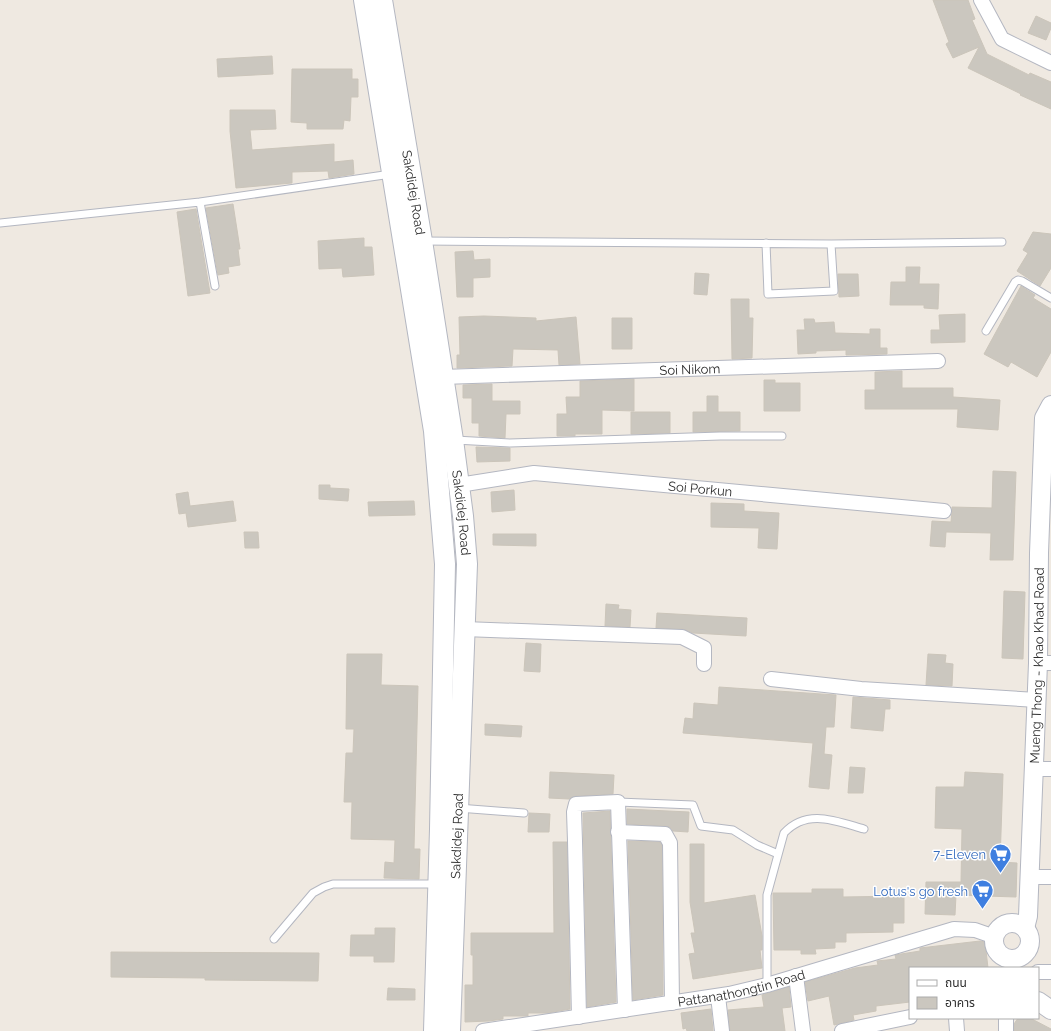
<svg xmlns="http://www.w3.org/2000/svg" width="1051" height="1031" viewBox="0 0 1051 1031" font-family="Raleway,'Noto Sans Thai',sans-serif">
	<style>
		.building { fill: #cbc7bf; stroke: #cbc5ba }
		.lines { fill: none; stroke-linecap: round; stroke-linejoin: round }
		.service-casing { stroke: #b4b7c1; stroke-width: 9 }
		.minor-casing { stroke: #b4b7c1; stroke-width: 16 }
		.tertiary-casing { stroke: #b4b7c1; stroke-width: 20 }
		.secondary-casing { stroke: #b4b7c1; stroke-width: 22 }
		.service { stroke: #fff; stroke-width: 7 }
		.minor { stroke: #fff; stroke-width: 14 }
		.tertiary { stroke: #fff; stroke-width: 18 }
		.secondary { stroke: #fff; stroke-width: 20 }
		.labels { text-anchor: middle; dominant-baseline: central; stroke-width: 3; stroke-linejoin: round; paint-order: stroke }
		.street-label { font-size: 13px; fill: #2e2e2e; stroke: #fff }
		.shop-label { font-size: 13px; fill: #366cbe; stroke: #fff; text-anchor: end }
	</style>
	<rect width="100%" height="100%" fill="#efe9e1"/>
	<path class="building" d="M933,0H968L975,19L972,20L987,54L1029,75L1030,73L1051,82V109L1020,95L1021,94L968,68L979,47L953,58L946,44L949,42Z
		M1036,16L1051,23V28L1046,40L1028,33Z
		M272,56L273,74L218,77L217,59Z
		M292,69H352V79H358V97H351L350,121L344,120L343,129H307V123L291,122Z
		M230,110H275L276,129L250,130L252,150L334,144V162L353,160L354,174L329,178L328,171L292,172V183L236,188L230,131Z
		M233,204L240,249H238L240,265L228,267L229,273L218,275L206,208Z
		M196,209L210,293L188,296L177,212Z
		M1033,232L1051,234V268L1040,286L1017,271L1028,253L1023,250Z
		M364,238V247H372L374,275L343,277L342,268L319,269L318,241Z
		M473,251L474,260L490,259V277L473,278V297H457L455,252Z
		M906,267H920L919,284H939L938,309L924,308V305H890L891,282H906Z
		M695,273L709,274L707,295L694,294Z
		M838,274H858L859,296L839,297Z
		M1021,286L1035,295L1033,298L1051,309V352L1037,377L1011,362L1008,367L984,354Z
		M731,299H749V318H753L752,358L732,359Z
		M965,314V342L931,343V330H940L939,315Z
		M484,316L536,318V321L576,317L580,364L559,365L558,350L513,349L512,366L457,368V355H460L459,317Z
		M612,318H632V349H612Z
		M804,319H814L815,323L834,322L835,333L870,334V329H880V348H887V354L846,355V350L816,351V353L798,354L797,330H805Z
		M902,371V388H953V397L1000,400L998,430L957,427L958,409H865V390H875V372Z
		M634,379V411L602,410V434H575V436H557V414H567L566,397H580V381Z
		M764,380H775V383H800V411H764Z
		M492,384V401H520V414H506L505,438L479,436V423H472V398H463V385Z
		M707,396H718V412H740V431L693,432V412H707Z
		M631,412H670V433L631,434Z
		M476,447L510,448V461L477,462Z
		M993,471L1016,472L1013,560H990L991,533L946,532L945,547L930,546L932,521L951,522L952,511V507L992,508Z
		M319,485H330V488L349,489L348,501L319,499Z
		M514,490L515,510L492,512L491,492Z
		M188,492L190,506L233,501L236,521L188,527L186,513L179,514L176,494Z
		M414,501L415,515L369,516L368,502Z
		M711,503L744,504V511L779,513L777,549L758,548L759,528L711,527Z
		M244,532H258L259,548H245Z
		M493,534H536V546L493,545Z
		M1004,591L1025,592L1023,659L1002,658Z
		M606,604L619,605L618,609L631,610L630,627L605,626Z
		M657,613L747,618L746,636L693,633L683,629L656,628Z
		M526,643L541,644L540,672L524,671Z
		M347,654H382L381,685L418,686L414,849H420L419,879L384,878L385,862L394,863L395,840L351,839L352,802H344L346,753H353L354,729H346Z
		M928,654L946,655L945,663L953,664L952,686L926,685Z
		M719,687L836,695L834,727H826L824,754L832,755L829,789L809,787L813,743L683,733L685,718L693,719L694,703L718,705Z
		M853,697L890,700V709H885L883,731L851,728Z
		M485,724L522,726L521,737L485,735Z
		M850,767L865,768L863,793H848Z
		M550,772L614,775L613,794L576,796L569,799L549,798Z
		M965,772L1003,774L1000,862L1017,863L1016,897L956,895L955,915L925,914L926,882H961L962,829L935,828L936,787H964Z
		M627,809L689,812L688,832L673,831L670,827L665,826L627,824Z
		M610,811L616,1002L587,1007L583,813Z
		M529,813L550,814L549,832H528Z
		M628,841L660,842L662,845L663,995L633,1000Z
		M553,842H567L570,1009L548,1013H528V1016H503V1019L489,1021L465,1022V985H473V955H471V933H554Z
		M690,844H704V903L755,895L762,936V950H760L762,968L693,979L689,954L695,953L691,933H695L690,902Z
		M812,889H843V897L904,896V923H893V932L846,933V942H835V948L815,949L816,954H801V950H774L773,893H812Z
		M375,928H395L394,962H374V956H350L351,935H375Z
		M980,941L985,942L988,968H910V1002L876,1006V1011L853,1015L854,1020L834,1025L829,996L808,1001L805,982L855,968L878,965L877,961L896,959L895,955L920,951V948Z
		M111,952L319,953L318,981L205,980V978L111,977Z
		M789,987L791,1007L782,1008L785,1031H730L728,1010L764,1007L762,995Z
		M388,988L415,989V1000H387Z
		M711,1009L713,1031H687L686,1028L683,1029L681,1013Z
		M1018,1018H1030L1051,1029V1031H1014V1024Z"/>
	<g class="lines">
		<defs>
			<path id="service" d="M200,202L215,286
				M0,223L200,202L391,174
				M423,241L831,244L1002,242
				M766,243L768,294L834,291L831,244
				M986,331L1015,282L1018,280L1022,281L1051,298
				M455,440L510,443L720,436H782
				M618,802L693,805L701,826L733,830L757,845L778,854
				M458,808L524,813
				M274,939L313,893L324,887L333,884H438
				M767,985V895L784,833C807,808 836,821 864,829"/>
			<g id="minor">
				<path d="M981,0L1002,39L1051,63"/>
				<path id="s1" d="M442,377L938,361"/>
				<path id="s2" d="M459,485L534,473L944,511"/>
				<path d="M464,629L682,637L704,648V664"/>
				<path d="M1038,663H1051"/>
				<path d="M771,679L861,689L1037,700"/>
				<path d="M1033,769H1051"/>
				<path d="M618,832L665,834L670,843L672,1003"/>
				<path d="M1028,877H1051"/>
				<path d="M1038,972H1051"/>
				<path d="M796,976L803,1031"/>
				<path d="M718,996L722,1031"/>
				<path d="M579,1017L575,841L574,812L576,804L618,802L625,1010"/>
				<path d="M956,1018L957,1031"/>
				<path id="s3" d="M483,1031L729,994L767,985L954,929L975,930L995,937"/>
				<path d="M842,1031L910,1017"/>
				<path d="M1006,1031V1018"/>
			</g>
			<g id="tertiary">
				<circle cx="1012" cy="941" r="18"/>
				<path id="s4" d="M1025,928L1028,916L1038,663L1039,553L1044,418L1051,405"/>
				<path d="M1038,1001L1051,1010"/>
			</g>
			<g id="secondary">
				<path d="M364,0L434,431L445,564L440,829L434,1031"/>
				<path id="s5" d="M382,0L422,241L453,440L463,516L467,564L450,1031"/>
			</g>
		</defs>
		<use href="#service" class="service-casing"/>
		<use href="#minor" class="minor-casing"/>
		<use href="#tertiary" class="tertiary-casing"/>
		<use href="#secondary" class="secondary-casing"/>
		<use href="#service" class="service"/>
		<use href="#minor" class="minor"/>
		<use href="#tertiary" class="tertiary"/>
		<use href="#secondary" class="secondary"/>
	</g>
	<defs>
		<symbol id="supermarket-pin" viewBox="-11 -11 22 30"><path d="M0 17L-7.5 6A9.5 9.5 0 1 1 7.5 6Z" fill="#3f7fe0" stroke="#fff"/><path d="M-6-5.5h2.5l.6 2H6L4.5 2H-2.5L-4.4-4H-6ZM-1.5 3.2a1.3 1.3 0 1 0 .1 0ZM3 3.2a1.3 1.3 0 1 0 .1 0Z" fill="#fff"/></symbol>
	</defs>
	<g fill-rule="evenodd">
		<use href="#supermarket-pin" x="988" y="842" width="25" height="34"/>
		<use href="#supermarket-pin" x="970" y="878" width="25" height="34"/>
	</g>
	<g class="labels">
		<g class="street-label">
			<text stroke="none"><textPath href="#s5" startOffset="195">Sakdidej Road</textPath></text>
			<text stroke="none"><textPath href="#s1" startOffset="248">Soi Nikom</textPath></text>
			<text stroke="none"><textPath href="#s2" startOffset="243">Soi Porkun</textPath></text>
			<text stroke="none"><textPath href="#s5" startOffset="519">Sakdidej Road</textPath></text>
			<text stroke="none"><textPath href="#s4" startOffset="263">Mueng Thong - Khao Khad Road</textPath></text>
			<text transform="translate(457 836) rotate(-88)">Sakdidej Road</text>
			<text stroke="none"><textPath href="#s3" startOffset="262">Pattanathongtin Road</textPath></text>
		</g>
		<g class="shop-label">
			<text x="986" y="854">7-Eleven</text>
			<text x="968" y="891">Lotus's go fresh</text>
		</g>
	</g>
	<rect x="909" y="967" width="130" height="52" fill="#ffffff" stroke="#ababab"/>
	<rect x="917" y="980" width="20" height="6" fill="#ffffff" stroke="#ababab"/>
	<text x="945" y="987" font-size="12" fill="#2e2e2e">ถนน</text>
	<rect x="917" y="997" width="20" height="12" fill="#cbc7bf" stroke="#ababab"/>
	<text x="945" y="1007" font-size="12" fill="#2e2e2e">อาคาร</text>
</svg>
